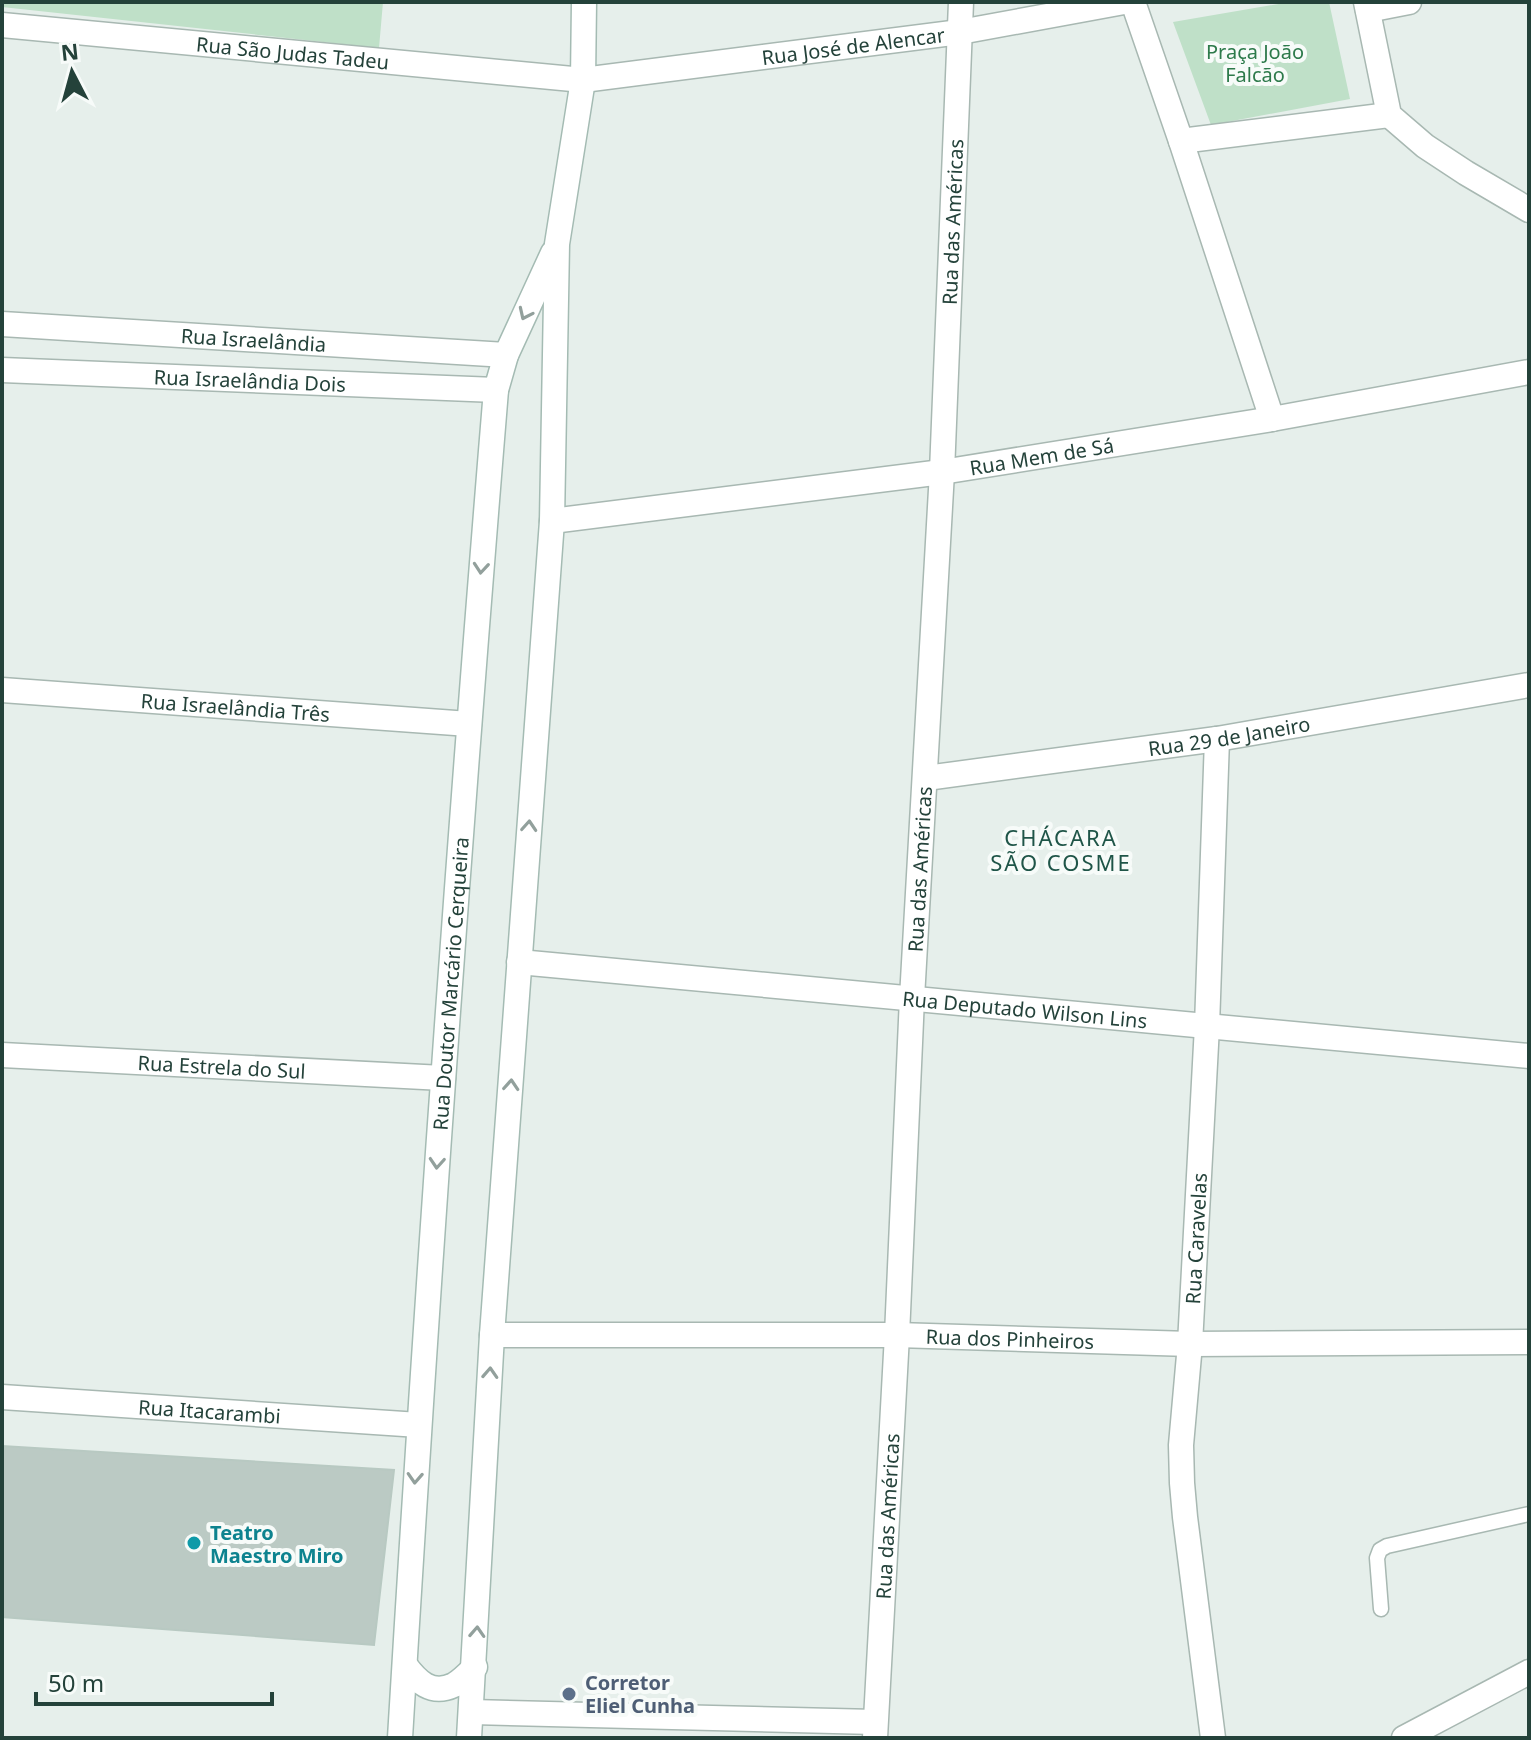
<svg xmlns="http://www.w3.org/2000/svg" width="1531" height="1740" viewBox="0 0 1531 1740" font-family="'Noto Sans',sans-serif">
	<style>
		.green { fill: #bfe0c8 }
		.building { fill: #bbcac4; stroke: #b8c9c2; stroke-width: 2 }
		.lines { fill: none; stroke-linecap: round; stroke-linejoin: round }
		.lane-casing { stroke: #a8b8b2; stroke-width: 17 }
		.street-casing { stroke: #a8b8b2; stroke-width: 27 }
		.secondary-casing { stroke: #a4bbb3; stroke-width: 27 }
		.lane { stroke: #fff; stroke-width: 14 }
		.street { stroke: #fff; stroke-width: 24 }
		.secondary { stroke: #fff; stroke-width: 24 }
		.oneway { stroke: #92a09c }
		.culture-dot { fill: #0f9aa8; stroke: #f7fbf9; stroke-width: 3 }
		.service-dot { fill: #5c6f8a; stroke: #f7fbf9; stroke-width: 3 }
		.labels { text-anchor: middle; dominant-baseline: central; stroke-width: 8; stroke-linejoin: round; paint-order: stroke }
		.street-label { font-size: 20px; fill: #24423a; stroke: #f7fbf9 }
		.park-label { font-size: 20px; fill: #2d7a4b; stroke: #f7fbf9 }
		.culture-label { font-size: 20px; font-weight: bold; fill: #0d838f; stroke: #f7fbf9; text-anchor: start }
		.service-label { font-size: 20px; font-weight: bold; fill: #4e5e75; stroke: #f7fbf9; text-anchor: start }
		.neighbourhood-label { font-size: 22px; letter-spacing: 2px; fill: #1f5548; stroke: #f7fbf9 }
	</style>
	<rect width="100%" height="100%" fill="#e6efeb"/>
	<path class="green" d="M2,2H383L379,48L2,7Z
		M1290,2H1329L1350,99L1211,125L1173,22Z"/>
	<path class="building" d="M2,1446L394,1470L374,1645L2,1617Z"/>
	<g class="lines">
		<defs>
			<path id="lane" d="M1381,1609L1377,1558L1380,1550L1387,1546L1529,1514"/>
			<g id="street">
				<path d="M1133,2L1181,141L1272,419"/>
				<path d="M1366,2L1389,115L1425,146L1466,173L1529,210"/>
				<path d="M1368,10L1409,2"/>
				<path id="s1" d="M2,25L583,80L960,32L1124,2"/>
				<path d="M1181,141L1389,115"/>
				<path id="s2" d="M2,324L506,355"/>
				<path id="s3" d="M2,370L496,390"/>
				<path id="s4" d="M552,521L942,472L1272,419L1529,372"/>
				<path id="s5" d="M2,690L469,724"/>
				<path id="s6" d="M926,778L1217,739L1529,685"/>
				<path id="s7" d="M519,962L1529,1056"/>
				<path id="s8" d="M2,1055L443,1078"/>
				<path id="s9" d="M492,1335H897L1190,1344L1529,1342"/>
				<path id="s10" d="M2,1397L419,1425"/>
				<path d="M472,1712L875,1722"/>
				<path id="s11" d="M875,1738L897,1335L912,998L942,472L961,2"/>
				<path id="s12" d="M1213,1738L1185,1517L1182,1483L1181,1445L1190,1344L1207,1026L1217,739"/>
				<path d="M1404,1738L1529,1672"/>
			</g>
			<g id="secondary">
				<path d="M405,1665C417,1681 431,1696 454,1685C461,1681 469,1673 475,1667"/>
				<path id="s13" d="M400,1738C427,1288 459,839 496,390L506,355L553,253"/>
				<path d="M469,1738L492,1335L552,521L557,244L583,80L584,2"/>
			</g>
		</defs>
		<use href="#lane" class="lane-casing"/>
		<use href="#street" class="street-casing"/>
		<use href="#secondary" class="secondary-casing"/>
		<use href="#lane" class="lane"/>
		<use href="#street" class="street"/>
		<use href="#secondary" class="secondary"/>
	</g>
	<defs><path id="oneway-chevron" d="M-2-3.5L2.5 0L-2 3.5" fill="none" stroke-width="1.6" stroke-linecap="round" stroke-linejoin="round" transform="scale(2)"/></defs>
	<g class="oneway">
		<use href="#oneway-chevron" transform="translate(525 314) rotate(115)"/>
		<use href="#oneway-chevron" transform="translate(481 568) rotate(95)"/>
		<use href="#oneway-chevron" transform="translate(529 826) rotate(-86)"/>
		<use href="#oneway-chevron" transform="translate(511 1085) rotate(-86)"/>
		<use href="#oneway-chevron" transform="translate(437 1163) rotate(94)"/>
		<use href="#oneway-chevron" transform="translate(490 1373) rotate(-87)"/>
		<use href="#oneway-chevron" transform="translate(415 1478) rotate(93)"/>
		<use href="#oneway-chevron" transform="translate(477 1632) rotate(-87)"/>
	</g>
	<circle class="culture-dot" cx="194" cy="1543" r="8"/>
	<circle class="service-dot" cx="569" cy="1694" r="8"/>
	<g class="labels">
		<g class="street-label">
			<text stroke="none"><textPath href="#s1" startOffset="856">Rua José de Alencar</textPath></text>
			<text stroke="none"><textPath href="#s1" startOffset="292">Rua São Judas Tadeu</textPath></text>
			<text stroke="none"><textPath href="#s11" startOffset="1518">Rua das Américas</textPath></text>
			<text stroke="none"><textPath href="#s2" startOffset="252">Rua Israelândia</textPath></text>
			<text stroke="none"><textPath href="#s3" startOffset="248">Rua Israelândia Dois</textPath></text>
			<text stroke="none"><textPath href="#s4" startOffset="494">Rua Mem de Sá</textPath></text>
			<text stroke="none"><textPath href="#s5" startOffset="234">Rua Israelândia Três</textPath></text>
			<text stroke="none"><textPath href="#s6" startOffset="306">Rua 29 de Janeiro</textPath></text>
			<text stroke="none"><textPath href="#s11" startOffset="870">Rua das Américas</textPath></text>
			<text stroke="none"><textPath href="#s13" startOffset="756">Rua Doutor Marcário Cerqueira</textPath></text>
			<text stroke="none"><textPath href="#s7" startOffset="508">Rua Deputado Wilson Lins</textPath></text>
			<text stroke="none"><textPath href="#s8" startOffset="220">Rua Estrela do Sul</textPath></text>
			<text stroke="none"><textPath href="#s12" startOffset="502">Rua Caravelas</textPath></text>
			<text stroke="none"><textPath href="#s9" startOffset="518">Rua dos Pinheiros</textPath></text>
			<text stroke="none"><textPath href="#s10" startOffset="208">Rua Itacarambi</textPath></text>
			<text stroke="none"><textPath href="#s11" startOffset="222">Rua das Américas</textPath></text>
		</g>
		<g class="park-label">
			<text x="1255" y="51">Praça João<tspan x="1255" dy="23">Falcão</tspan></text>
		</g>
		<g class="culture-label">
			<text x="210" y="1532">Teatro<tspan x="210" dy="23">Maestro Miro</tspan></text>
		</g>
		<g class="service-label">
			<text x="585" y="1682">Corretor<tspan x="585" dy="23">Eliel Cunha</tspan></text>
		</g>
		<g class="neighbourhood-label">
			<text x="1061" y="837">CHÁCARA<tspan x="1061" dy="25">SÃO COSME</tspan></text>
		</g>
	</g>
	<rect width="1531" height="1740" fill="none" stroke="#24423a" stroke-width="8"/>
	<g transform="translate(72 72) rotate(354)" stroke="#f7fbf9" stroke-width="6" paint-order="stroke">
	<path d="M0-6L14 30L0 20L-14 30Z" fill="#24423a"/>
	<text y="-12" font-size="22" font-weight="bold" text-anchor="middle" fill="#24423a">N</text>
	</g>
	<path d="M36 1692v12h236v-12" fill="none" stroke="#24423a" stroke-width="4"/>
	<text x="48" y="1692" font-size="24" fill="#24423a" stroke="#f7fbf9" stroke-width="6" paint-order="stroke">50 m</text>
</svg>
